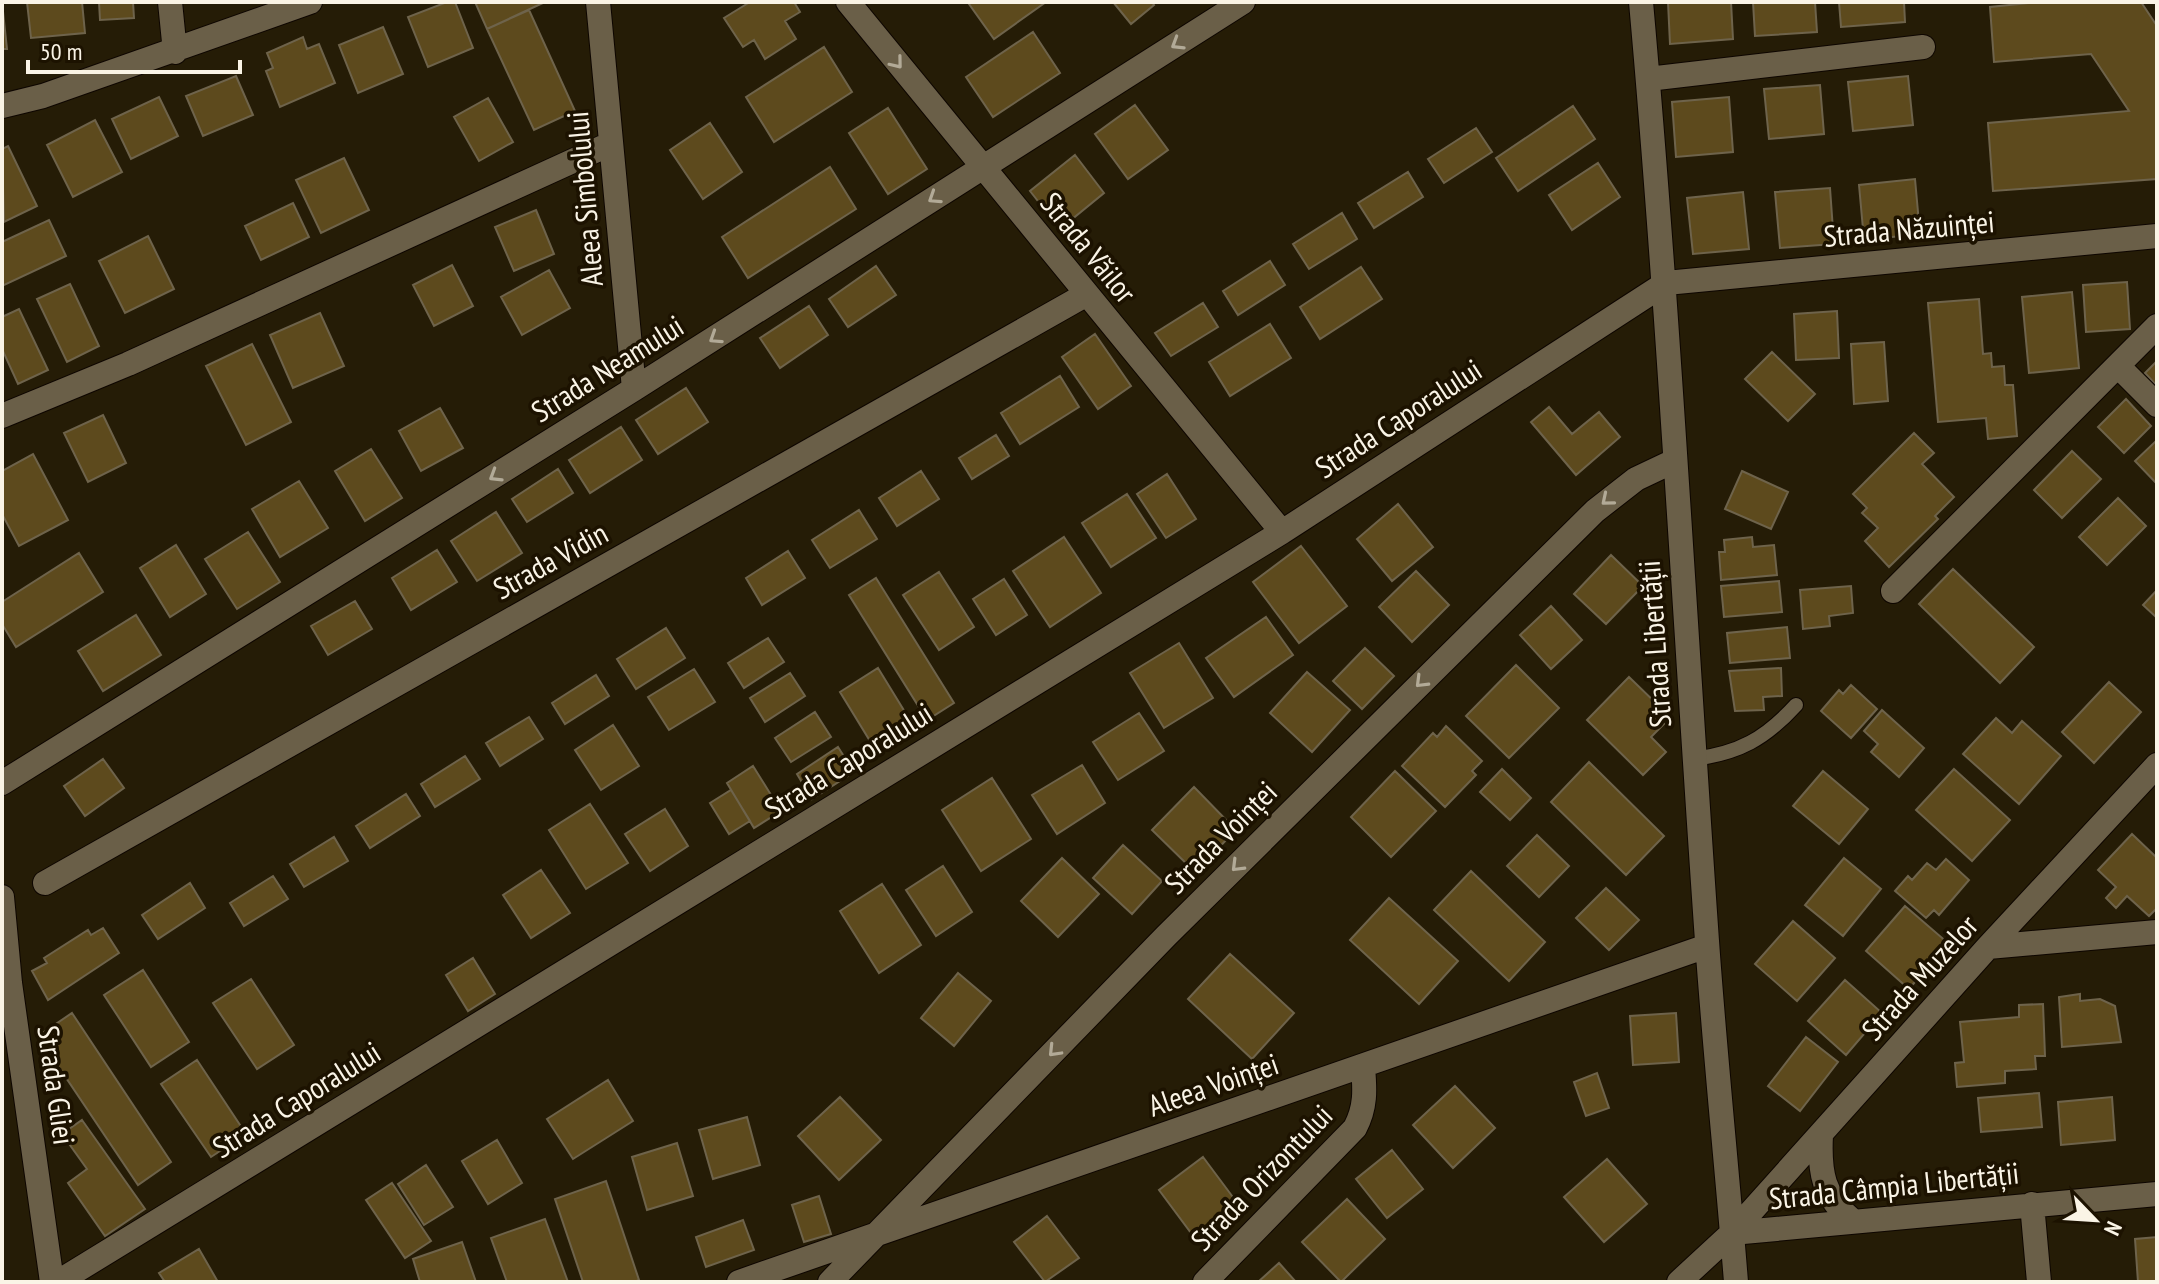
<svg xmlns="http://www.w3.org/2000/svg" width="2159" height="1284" viewBox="0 0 2159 1284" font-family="'PT Sans Narrow',sans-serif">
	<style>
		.building { fill: #5d4a1d; stroke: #6e634b; stroke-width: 2 }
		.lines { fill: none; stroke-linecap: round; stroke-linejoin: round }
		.lane-casing { stroke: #0e0600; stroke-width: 16 }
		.street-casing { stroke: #0e0600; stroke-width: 26 }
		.lane { stroke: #6a5f48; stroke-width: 14 }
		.street { stroke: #6a5f48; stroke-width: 24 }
		.oneway { stroke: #b2aa97 }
		.labels { text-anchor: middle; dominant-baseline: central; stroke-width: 7; stroke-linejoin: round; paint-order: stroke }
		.street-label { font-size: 30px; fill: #faf4e6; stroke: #1c1200 }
	</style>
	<rect width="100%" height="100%" fill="#251c06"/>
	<path class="building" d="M2,2L7,49H2Z
		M27,2H82L85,33L31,38Z
		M99,2H133L134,18L100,20Z
		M447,2H455L473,48L428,67L408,17Z
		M475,2H545L487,29Z
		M750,2H794L800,12L785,21L796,39L765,59L754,40L743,47L724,18Z
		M972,2H1046L994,39L969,4Z
		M1113,2H1152L1154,5L1131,24Z
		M1668,2H1731L1733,39L1670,44Z
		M1753,2H1815L1817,32L1755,36Z
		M1839,2H1904L1905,22L1841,27Z
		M2039,2H2141L2157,26V179L1993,191L1988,123L2129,111L2091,54L1994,62L1990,7Z
		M529,10L575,111L534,130L487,29Z
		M383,27L403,74L358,93L339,45Z
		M1033,32L1060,73L993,117L966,77Z
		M303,37L307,49L319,44L335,83L280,107L266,71L273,68L267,53Z
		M824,47L852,92L774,142L746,97Z
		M236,76L253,115L203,136L186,96Z
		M1908,76L1913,125L1853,131L1848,82Z
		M1820,85L1824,134L1769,139L1764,89Z
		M159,97L178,136L131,159L112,119Z
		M1729,97L1733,152L1676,157L1672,102Z
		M488,98L513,142L479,161L454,117Z
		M1135,105L1168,150L1128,179L1095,134Z
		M1573,106L1595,139L1518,191L1496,158Z
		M888,108L927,169L888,194L849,133Z
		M95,120L122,172L73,197L47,145Z
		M710,123L742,172L703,199L670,150Z
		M1476,128L1492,152L1444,183L1428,159Z
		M8,146L37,206L4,222L2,149Z
		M1075,155L1104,193L1060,229L1030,191Z
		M344,158L369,210L321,233L296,180Z
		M1598,163L1620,197L1572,230L1549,195Z
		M830,167L856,209L748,278L722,237Z
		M1408,172L1423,197L1374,228L1358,203Z
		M1915,179L1920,234L1864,240L1859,185Z
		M1830,188L1834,244L1780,248L1775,192Z
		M1743,192L1749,249L1693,254L1687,198Z
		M293,203L309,237L261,260L245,226Z
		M536,210L554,254L514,271L495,227Z
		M1342,213L1357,239L1309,269L1293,244Z
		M49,220L66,256L2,286V242Z
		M148,236L174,289L125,313L99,261Z
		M1270,261L1285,285L1238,315L1223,291Z
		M452,265L473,306L434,326L413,285Z
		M876,266L896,295L848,327L829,299Z
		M1361,267L1382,299L1320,339L1300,307Z
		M549,270L570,308L522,335L501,297Z
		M2127,282L2130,329L2086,332L2083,285Z
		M70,284L99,346L67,362L37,299Z
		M2072,292L2079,368L2029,373L2022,297Z
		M1979,299L1983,354L1991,353L1992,367L2004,366L2005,385H2013L2017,436L1988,439L1986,418L1938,422L1928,303Z
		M1203,303L1218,327L1171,356L1155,333Z
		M809,306L828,335L780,368L760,338Z
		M19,309L48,370L18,384L2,349V317Z
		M1837,311L1839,358L1796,360L1794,314Z
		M320,313L344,366L293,388L270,335Z
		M1270,324L1291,358L1230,396L1209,362Z
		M1095,334L1131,386L1098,409L1062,357Z
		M1884,342L1888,401L1854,404L1851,344Z
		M252,344L291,422L246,445L206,366Z
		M1772,352L1815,394L1788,421L1745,379Z
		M2157,361V386L2145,373Z
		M1060,376L1079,407L1020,444L1001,413Z
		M686,388L708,422L658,454L636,420Z
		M2126,399L2151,426L2124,453L2098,427Z
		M1549,407L1572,434L1599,412L1620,437L1576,475L1531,422Z
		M440,408L463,448L421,471L399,431Z
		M103,415L126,463L88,482L64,433Z
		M621,427L642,460L590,493L569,460Z
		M1914,433L1934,453L1922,464L1954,497L1935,516L1938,519L1889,567L1865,541L1878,528L1862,513L1867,508L1853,494Z
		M996,435L1009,456L972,479L959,458Z
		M2157,440V484L2135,461Z
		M371,449L402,498L365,521L335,471Z
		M2072,451L2101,479L2062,518L2034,490Z
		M33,454L68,520L19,546L2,514V471Z
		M558,469L573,493L527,522L512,499Z
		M921,471L939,499L897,526L879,498Z
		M1742,471L1788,492L1771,529L1725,509Z
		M1167,474L1196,519L1166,538L1137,494Z
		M299,481L328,528L280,557L252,509Z
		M1127,494L1156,538L1111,567L1082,523Z
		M2118,498L2146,526L2107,565L2079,537Z
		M1398,504L1433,547L1392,581L1357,539Z
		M859,510L877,539L830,568L812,540Z
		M496,512L522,553L477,581L451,541Z
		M248,532L280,582L237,609L205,559Z
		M1064,537L1101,593L1050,627L1013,571Z
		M1752,537L1753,547L1774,545L1777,575L1721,580L1719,552H1725L1724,540Z
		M176,545L206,594L170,617L140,568Z
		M1301,546L1347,606L1299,643L1253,582Z
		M437,550L457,582L411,610L392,578Z
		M788,551L805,578L762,605L746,578Z
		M79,553L103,592L16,647L2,624V602Z
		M1611,555L1643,586L1606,624L1574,594Z
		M1953,569L2034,647L2000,683L1919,604Z
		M1416,571L1449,605L1412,642L1379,607Z
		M939,572L974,627L939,650L903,595Z
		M876,578L954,703L927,720L849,595Z
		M1004,579L1027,615L996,635L973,599Z
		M1779,581L1782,612L1724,617L1721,586Z
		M1851,586L1853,613L1829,616L1830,626L1803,629L1800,590Z
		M2157,590V618L2143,605Z
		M355,601L372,629L328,655L311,626Z
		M1551,606L1582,640L1551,669L1520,635Z
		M136,615L161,655L103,691L78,651Z
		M1266,617L1293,655L1234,697L1206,658Z
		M1787,627L1790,658L1730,663L1727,633Z
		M666,628L685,658L636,689L617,659Z
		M768,638L784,662L744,688L728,663Z
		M1179,643L1213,698L1164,728L1130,673Z
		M1365,648L1394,676L1362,709L1333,681Z
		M1516,665L1559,708L1509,758L1466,716Z
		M878,668L908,717L870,741L840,692Z
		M1781,668L1782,696L1763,697L1764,710L1735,711L1729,671Z
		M694,669L715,702L669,730L648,697Z
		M1307,672L1350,710L1312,752L1270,713Z
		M790,673L805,696L765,722L750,698Z
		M596,675L609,696L565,724L552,703Z
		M1629,677L1661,708L1655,715L1664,724L1651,737L1666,752L1643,775L1587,720Z
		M2109,682L2141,712L2094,763L2062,732Z
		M1851,685L1877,709L1851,738L1821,711L1839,690L1843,694Z
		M1882,710L1924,748L1899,777L1871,752L1878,744L1864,731Z
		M815,712L831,737L791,762L775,738Z
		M1139,713L1164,751L1118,780L1093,742Z
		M529,717L543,739L500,766L486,743Z
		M1996,718L2012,733L2022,721L2061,756L2019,804L1963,754Z
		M613,725L639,766L601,790L575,750Z
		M1446,726L1482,761L1472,771L1476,775L1445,807L1402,766L1433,733L1437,737Z
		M838,747L854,772L812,799L797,774Z
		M465,756L480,779L435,807L421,784Z
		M103,759L124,788L85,816L64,786Z
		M1589,762L1664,836L1626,875L1551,802Z
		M1082,765L1105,803L1057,834L1032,795Z
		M753,766L781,811L754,828L727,783Z
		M1502,769L1531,798L1510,820L1480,792Z
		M1954,769L2010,820L1972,861L1916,810Z
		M1395,771L1436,811L1391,857L1351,817Z
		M1823,771L1868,809L1839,844L1793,806Z
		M992,778L1031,839L981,871L942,810Z
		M1194,787L1236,830L1195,872L1152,830Z
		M731,790L750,821L729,834L710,803Z
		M406,794L420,816L370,848L356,826Z
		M590,804L628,863L586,889L549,830Z
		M665,809L688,846L650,871L625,834Z
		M2132,834L2157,858V908L2149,916L2127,896L2116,908L2106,898L2116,887L2098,870Z
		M1537,835L1569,866L1539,897L1507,866Z
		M334,837L348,861L304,887L290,864Z
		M1123,845L1162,881L1132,914L1093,878Z
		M1062,858L1099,894L1058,937L1021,901Z
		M1844,858L1881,889L1843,936L1805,905Z
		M1946,859L1969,880L1939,915L1934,910L1926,918L1895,891L1908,876L1912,880L1927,863L1936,870Z
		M943,866L972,912L936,936L906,890Z
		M541,870L570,913L531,938L503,895Z
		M1471,871L1545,942L1509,981L1434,910Z
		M273,876L288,899L244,926L230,903Z
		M190,883L205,908L158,939L142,915Z
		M882,884L921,945L879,973L840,911Z
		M1606,888L1639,920L1609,950L1576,918Z
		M1389,898L1458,961L1419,1004L1350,940Z
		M1905,906L1948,943L1909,989L1866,951Z
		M1793,921L1835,958L1797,1001L1755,964Z
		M103,928L119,953L48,1000L32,971L47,963L44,958L88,930L91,935Z
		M1230,954L1294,1013L1252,1059L1188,999Z
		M473,958L495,994L468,1011L446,975Z
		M143,970L189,1042L151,1067L104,995Z
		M958,973L991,1001L954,1046L921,1018Z
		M251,979L294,1045L257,1069L213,1003Z
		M1845,980L1882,1013L1846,1055L1808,1021Z
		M2080,994V1001L2100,999L2115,1006L2121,1042L2062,1047L2059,997Z
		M2043,1004L2045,1056H2035L2036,1069L2005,1071V1083L1957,1087L1955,1063L1964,1062L1960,1022L2019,1017V1005Z
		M72,1013L171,1162L138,1185L38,1036Z
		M1676,1013L1679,1062L1633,1065L1630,1016Z
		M1806,1037L1838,1062L1800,1111L1768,1086Z
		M197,1060L246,1134L211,1157L161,1084Z
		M1597,1073L1609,1108L1586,1116L1574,1082Z
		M608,1080L633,1121L573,1159L547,1119Z
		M1455,1086L1495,1128L1453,1168L1413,1125Z
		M2039,1093L2042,1127L1981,1132L1978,1098Z
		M840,1097L881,1140L839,1180L798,1136Z
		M2112,1097L2115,1140L2061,1145L2058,1102Z
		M747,1117L760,1165L713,1179L699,1130Z
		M82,1120L145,1209L105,1236L68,1183L87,1169L62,1134Z
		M497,1140L522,1183L488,1204L462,1161Z
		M677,1143L693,1196L647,1210L632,1157Z
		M1392,1150L1423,1189L1387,1218L1356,1179Z
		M1203,1157L1241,1208L1197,1241L1159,1190Z
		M1607,1159L1647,1204L1604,1242L1564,1197Z
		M426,1165L453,1207L424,1225L398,1184Z
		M606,1181L639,1280L634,1282H583L555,1199Z
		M392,1183L431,1241L405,1258L366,1200Z
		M819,1196L831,1234L804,1242L792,1205Z
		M1347,1199L1385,1239L1341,1282L1302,1242Z
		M1047,1216L1079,1258L1045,1282L1014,1242Z
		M545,1219L568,1282H507L491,1238Z
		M743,1220L754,1250L706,1267L696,1237Z
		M2157,1237V1282H2138L2135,1239Z
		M462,1242L476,1282H420L413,1259Z
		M199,1249L218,1282H165L159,1273Z
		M1279,1263L1296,1282H1258Z"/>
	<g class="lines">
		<defs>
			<path id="lane" d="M1694,759C1739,753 1765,739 1796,705"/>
			<path id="street" d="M170,2L175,52
				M598,2L634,389
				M848,2L1282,532
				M1641,2C1669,315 1685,628 1707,941C1715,1055 1727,1168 1736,1282
				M1648,79L1923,47
				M2,106L43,96L310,2
				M2118,366L2157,405
				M2,416L128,364L610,144
				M1893,591L2157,326
				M2,783L634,389L1243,2
				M45,883L1087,294
				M2,897L10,983L52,1282
				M1988,947L2157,932
				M1821,1135C1819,1172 1823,1197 1853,1221
				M2032,1204L2039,1282
				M1732,1233L2157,1194
				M58,1282L1282,532L1666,283L2157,236
				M739,1282L1707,946
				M830,1282L1166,936L1595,511L1636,479L1674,461
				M1205,1282L1355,1128C1366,1107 1365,1090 1363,1067
				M1679,1282L1732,1233L1988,947L2157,765"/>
		</defs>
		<use href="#lane" class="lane-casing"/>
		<use href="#street" class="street-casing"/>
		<use href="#lane" class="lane"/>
		<use href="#street" class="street"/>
	</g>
	<defs><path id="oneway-chevron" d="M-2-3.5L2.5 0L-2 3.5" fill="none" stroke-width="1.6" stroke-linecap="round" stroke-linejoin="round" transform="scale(2)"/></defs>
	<g class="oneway">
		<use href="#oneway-chevron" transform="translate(1177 44) rotate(148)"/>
		<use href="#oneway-chevron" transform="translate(897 63) rotate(51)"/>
		<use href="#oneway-chevron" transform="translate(934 198) rotate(147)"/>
		<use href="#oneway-chevron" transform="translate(715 338) rotate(147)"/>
		<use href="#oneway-chevron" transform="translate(495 476) rotate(148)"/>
		<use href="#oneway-chevron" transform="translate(1607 500) rotate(140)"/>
		<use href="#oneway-chevron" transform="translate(1421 682) rotate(135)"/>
		<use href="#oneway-chevron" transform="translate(1237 866) rotate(135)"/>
		<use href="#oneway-chevron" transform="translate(1054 1051) rotate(134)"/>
	</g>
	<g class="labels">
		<g class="street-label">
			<text transform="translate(584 199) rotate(-95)">Aleea Simbolului</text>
			<text transform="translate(1909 228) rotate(-5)">Strada Năzuinței</text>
			<text transform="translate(1089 247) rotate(51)">Strada Văilor</text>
			<text transform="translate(607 368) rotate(-32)">Strada Neamului</text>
			<text transform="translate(1398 418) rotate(-33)">Strada Caporalului</text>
			<text transform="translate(550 560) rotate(-29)">Strada Vidin</text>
			<text transform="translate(1654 644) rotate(-94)">Strada Libertății</text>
			<text transform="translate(848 760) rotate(-32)">Strada Caporalului</text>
			<text transform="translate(1220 837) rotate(-45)">Strada Voinței</text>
			<text transform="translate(1919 977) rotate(-48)">Strada Muzelor</text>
			<text transform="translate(1213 1084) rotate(-19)">Aleea Voinței</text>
			<text transform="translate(57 1085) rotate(82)">Strada Gliei</text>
			<text transform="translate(296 1099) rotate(-32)">Strada Caporalului</text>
			<text transform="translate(1261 1177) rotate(-46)">Strada Orizontului</text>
			<text transform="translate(1894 1185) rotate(-6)">Strada Câmpia Libertății</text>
		</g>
	</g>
	<rect width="2159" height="1284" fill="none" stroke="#faf4e6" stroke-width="8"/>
	<g transform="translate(2095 1220) rotate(115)" stroke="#1c1200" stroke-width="6" paint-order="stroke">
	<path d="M0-6L14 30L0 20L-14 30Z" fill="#faf4e6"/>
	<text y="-12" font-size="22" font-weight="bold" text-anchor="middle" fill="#faf4e6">N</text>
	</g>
	<path d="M28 60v12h212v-12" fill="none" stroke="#faf4e6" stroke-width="4"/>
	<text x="40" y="60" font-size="24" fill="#faf4e6" stroke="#1c1200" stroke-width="6" paint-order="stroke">50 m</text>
</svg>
